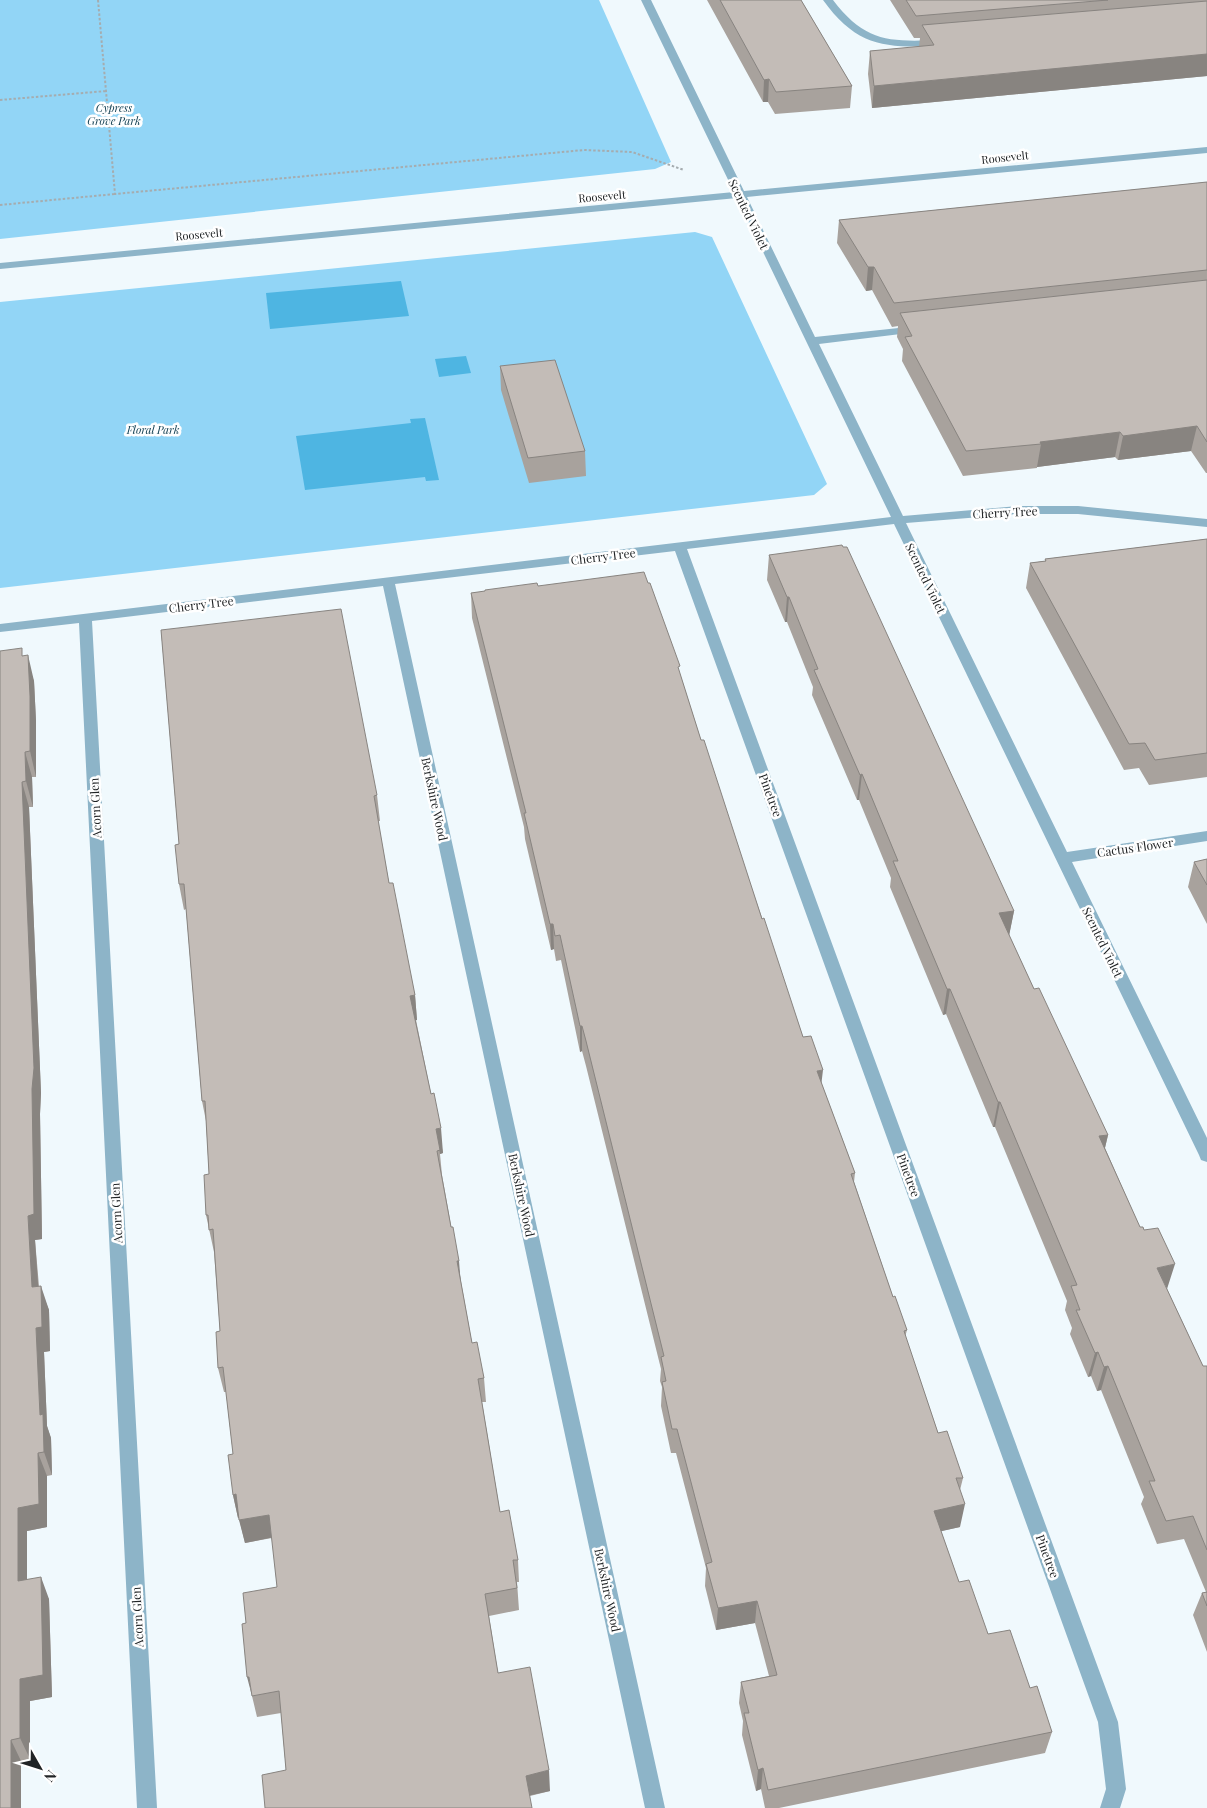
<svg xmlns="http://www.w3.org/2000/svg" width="1207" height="1808" viewBox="0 0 1207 1808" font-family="'Playfair Display',serif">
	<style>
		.green { fill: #92d5f6 }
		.water { fill: #4eb5e2 }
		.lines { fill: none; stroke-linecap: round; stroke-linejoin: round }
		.path { stroke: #a5acaf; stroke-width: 2; stroke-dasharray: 2.5 2; stroke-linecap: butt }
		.minor { fill: #8db4c8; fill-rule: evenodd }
		.wall { fill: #a8a29d }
		.shaded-wall { fill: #888480 }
		.building { fill: #c3bcb7; stroke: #888480 }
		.labels { text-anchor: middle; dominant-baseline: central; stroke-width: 5; stroke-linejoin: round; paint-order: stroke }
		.far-park-label { font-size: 11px; font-style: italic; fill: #134053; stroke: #fff }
		.far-street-label { font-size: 11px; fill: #202325; stroke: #fff }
		.street-label { font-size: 12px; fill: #202325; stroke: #fff }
	</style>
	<rect width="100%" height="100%" fill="#f0f9fd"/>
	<path class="green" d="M0,0H599L671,162L655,169L0,239Z
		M695,232L712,237L827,484L814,495L0,588V302Z"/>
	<path class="water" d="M401,281L409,316L270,329L266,293Z
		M466,356L471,373L439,377L435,359Z
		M425,418L439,480L426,481L425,477L305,490L296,436L411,423L410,419Z"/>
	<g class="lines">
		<path class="path" d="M98,0L115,194L584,150L632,152L684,170
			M0,100L106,91
			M0,205L115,194"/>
		<path class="minor" d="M641,0H651L744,191L1207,147V153L747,197L815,337L917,326L923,329L917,332L819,344L903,516L1019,506H1078L1207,519V527L1078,514H1019L906,523L1067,852L1207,831V841L1072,862L1207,1138V1162L1201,1160L1199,1155L894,524L687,549L1118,1722L1126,1789L1120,1808H1100L1106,1789L1098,1722L675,551L395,584L665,1808H645L383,586L92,621L157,1808H137L79,623L0,632V624L891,517L737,198L0,269V263L734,192Z
			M823,0H833C865,42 889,42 939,40L944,43L939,46C885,48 857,47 823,0Z"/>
	</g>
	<path class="wall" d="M707,0H801L852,86L850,108L775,114L768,102H763Z
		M890,0H1207V76L872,108L868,74L870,51L919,47L920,38H914Z
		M1207,182V473H1206L1191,451L1118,460L1115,457L1037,467V468L963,476L902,361L903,349L897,337L898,326L892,327L872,290L866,291L837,243L839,220Z
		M500,366L585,451L586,476L529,483L501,390Z
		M1207,539V777L1149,785L1139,768L1124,770L1026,588L1030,563L1045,561V559Z
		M769,555L1014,911L1009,935L1034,989L1108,1135L1105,1148L1167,1289L1203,1366H1207V1652L1193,1615L1202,1593L1206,1592L1184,1539L1157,1544L1141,1504L1144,1497L1101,1390L1097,1391L1091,1376L1088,1377L1070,1334L1072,1328L1065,1310L1067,1301L995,1127H993L946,1014L943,1015L890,887L891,878L859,800H857L812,695L813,687L787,622H785L767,580Z
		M538,586L680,674L701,740L803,1037L821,1082L855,1173L854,1182L893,1297L907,1330L905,1337L938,1433L963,1478L960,1490V1527L941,1531L959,1582L988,1634L1030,1688L1052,1732L1045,1753L779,1808H765L761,1789L756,1791L742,1735L743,1721L739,1703L741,1682L769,1676L755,1623L716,1630L705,1586L706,1568L676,1453H671L661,1406L662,1387L660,1381L661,1369L586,1066L582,1051L580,1052L561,960L556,961L554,949L551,950L525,839L524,827L472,618L471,593Z
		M161,630L377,795L380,821H378L389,883L415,995L417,1020H416L443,1153L440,1154L442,1175L472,1343L484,1378L486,1402H482L500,1512L518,1560L519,1582H517L519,1610L489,1616L498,1673L550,1791L530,1796L286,1770L281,1713L257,1717L252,1696L246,1623L277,1587L272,1538L245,1543L239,1518H238L233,1495V1454L226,1392H224L218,1368L220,1331L214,1252L206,1215L209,1174L206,1121L202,1101L186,909L184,910L179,884V844Z
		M24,656L34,681L36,721V777H32L33,807H29L41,1093L40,1114L42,1239L35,1240L39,1286L49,1310L50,1351L44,1352L47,1426L51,1438L52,1475L47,1476V1527L27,1531V1579L49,1599L52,1697L30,1701V1759L21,1761L0,1808Z
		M1207,859V924L1188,887L1194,862Z"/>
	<path class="shaded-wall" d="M1207,54V76L872,108L874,86Z
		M769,79L768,102H763L764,80Z
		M868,267H874L872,290L866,291Z
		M1197,426L1191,451L1118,460L1123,436Z
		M1120,432L1115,457L1037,467L1041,444L1040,442Z
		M787,597H789L787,622H785Z
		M28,655L34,681L36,721V777L30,751Z
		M25,752L32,777L33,807L26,781Z
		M862,774L859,800H857L860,775Z
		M22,782L29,807L41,1093L40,1114L42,1239L35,1240L40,1312L32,1287L28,1216Z
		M1014,911L1009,936L999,913Z
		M550,924H553L554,949L551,950Z
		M947,989H950L946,1014L943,1015Z
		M415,995L417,1020L413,1021L410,996Z
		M580,1026H582V1051L580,1052Z
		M823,1070L820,1095L817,1071Z
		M998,1102H1000L995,1127H993Z
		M441,1128L443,1153L440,1154L436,1129Z
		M1108,1135L1102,1160L1099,1136Z
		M457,1261H459L461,1285Z
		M1175,1264L1167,1289L1157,1268Z
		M41,1286L49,1310L50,1351L44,1352L47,1426L51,1438L52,1475L44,1452L40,1415L36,1328Z
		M1098,1352L1091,1376L1088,1377L1095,1353Z
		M1108,1366L1101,1390L1097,1391L1104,1367Z
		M38,1453L47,1476V1527L27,1531V1603L18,1581V1508Z
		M236,1494L242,1517L238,1518L233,1495Z
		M965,1504L960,1527L929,1534L934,1511Z
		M269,1515L274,1537L245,1543L239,1520Z
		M41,1577L49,1599L52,1697L30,1701V1759L20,1738V1679Z
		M757,1601L755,1623L716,1630L718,1608Z
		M247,1677H249L252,1696Z
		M11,1740L21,1761V1808H11Z
		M763,1768L761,1789L756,1791L758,1770Z
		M549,1770L550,1791L527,1796L526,1776Z"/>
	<path class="building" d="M720,0H801L852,86L776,92L769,79L764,80Z
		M906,0H1108L916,16Z
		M1207,1V54L874,86L870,51L934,45L922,25Z
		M1207,182V270L894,303L874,267H868L839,220Z
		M1207,280V442L1197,426L1123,436L1120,432L1040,442L1041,444L966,451L905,337L912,336L900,313Z
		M555,360L585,451L528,458L500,366Z
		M1207,539V753L1155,760L1145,743L1129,744L1030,563L1046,561L1045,559Z
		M842,545L843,547H847L1014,911L999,913L1034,989L1039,988L1108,1135L1099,1136L1140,1227H1143L1144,1230L1158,1228L1175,1264L1157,1268L1203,1366H1207V1550L1193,1516L1166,1521L1149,1481H1155L1108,1366L1104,1367L1098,1352L1095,1353L1076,1310H1080L1071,1286L1077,1285L1000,1102H998L950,989H947L893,861H898L862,774L860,775L814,670L818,669L789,597H787L769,555Z
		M644,572L648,583H650L680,666L678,667L701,740H704L762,919L764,918L803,1037L811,1036L823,1070L817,1071L855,1173L851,1174L893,1297L895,1296L907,1330L904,1331L938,1433L947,1431L963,1478H956L965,1504L934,1511L959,1582L969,1580L988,1634L1010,1630L1030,1688L1037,1686L1052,1732L768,1790L763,1768L758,1770L744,1713H749L741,1682L777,1675L757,1601L718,1608L706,1564L712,1562L677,1429H672L662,1382L666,1381L661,1357L664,1356L586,1041L582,1026H580L560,935L555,936L553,924H550L524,813H526L471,593L485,591V590L537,583L538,586Z
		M341,609L377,795L374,796L389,883H393L415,995L410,996L431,1094L434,1093L441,1128L436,1129L440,1150L437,1151L451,1227H453L459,1261H457L472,1343L477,1342L484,1378L478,1379L500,1512L509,1510L518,1560H513L517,1588L485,1594L498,1673L530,1667L549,1770L526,1776L532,1808H265L262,1775L286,1770L279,1691L252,1696L249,1677H247L242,1624L246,1623L243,1593L277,1587L269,1515L239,1520L236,1494L233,1495L228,1455L233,1454L223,1367L218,1368L216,1332L220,1331L213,1229L209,1230L208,1215H206L204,1175L209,1174L205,1101H202L184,884H179L175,845L179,844L161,630Z
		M22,648V656L28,655L30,696V751L25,752L26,781L22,782L34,1068L32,1089L34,1214L28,1216L32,1287L41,1286L42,1327L36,1328L40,1415L43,1414L44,1452L38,1453L39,1504L18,1508V1581L41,1577L43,1675L20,1679V1738L11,1740V1808H0V651Z
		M1207,859V885L1194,862Z
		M1207,1592V1606L1202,1593Z"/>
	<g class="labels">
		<g class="far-park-label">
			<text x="114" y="107">Cypress<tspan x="114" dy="13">Grove Park</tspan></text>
			<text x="153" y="429">Floral Park</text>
		</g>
		<g class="far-street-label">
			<text transform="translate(1005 157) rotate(-6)">Roosevelt</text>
			<text transform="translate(602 196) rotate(-5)">Roosevelt</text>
			<text transform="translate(199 234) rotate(-5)">Roosevelt</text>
		</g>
		<g class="street-label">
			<text transform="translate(749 214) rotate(64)">Scented Violet</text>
			<text transform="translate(1005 512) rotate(-3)">Cherry Tree</text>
			<text transform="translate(603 556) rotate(-7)">Cherry Tree</text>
			<text transform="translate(926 578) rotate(64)">Scented Violet</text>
			<text transform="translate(201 604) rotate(-7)">Cherry Tree</text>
			<text transform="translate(771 795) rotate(70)">Pinetree</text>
			<text transform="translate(435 799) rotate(78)">Berkshire Wood</text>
			<text transform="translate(95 808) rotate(-93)">Acorn Glen</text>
			<text transform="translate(1135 847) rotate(-8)">Cactus Flower</text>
			<text transform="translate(1103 942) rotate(64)">Scented Violet</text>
			<text transform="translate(909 1175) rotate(70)">Pinetree</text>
			<text transform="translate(522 1195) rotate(78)">Berkshire Wood</text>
			<text transform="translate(116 1213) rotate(-93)">Acorn Glen</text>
			<text transform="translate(1048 1556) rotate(70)">Pinetree</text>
			<text transform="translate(608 1590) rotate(78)">Berkshire Wood</text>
			<text transform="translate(137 1617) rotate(-93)">Acorn Glen</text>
		</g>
	</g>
	<g transform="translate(40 1768) rotate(129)" stroke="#ffffff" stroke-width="4" paint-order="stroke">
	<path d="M0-4L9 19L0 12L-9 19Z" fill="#202325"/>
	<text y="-8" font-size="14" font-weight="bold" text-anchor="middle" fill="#202325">N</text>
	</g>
</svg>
